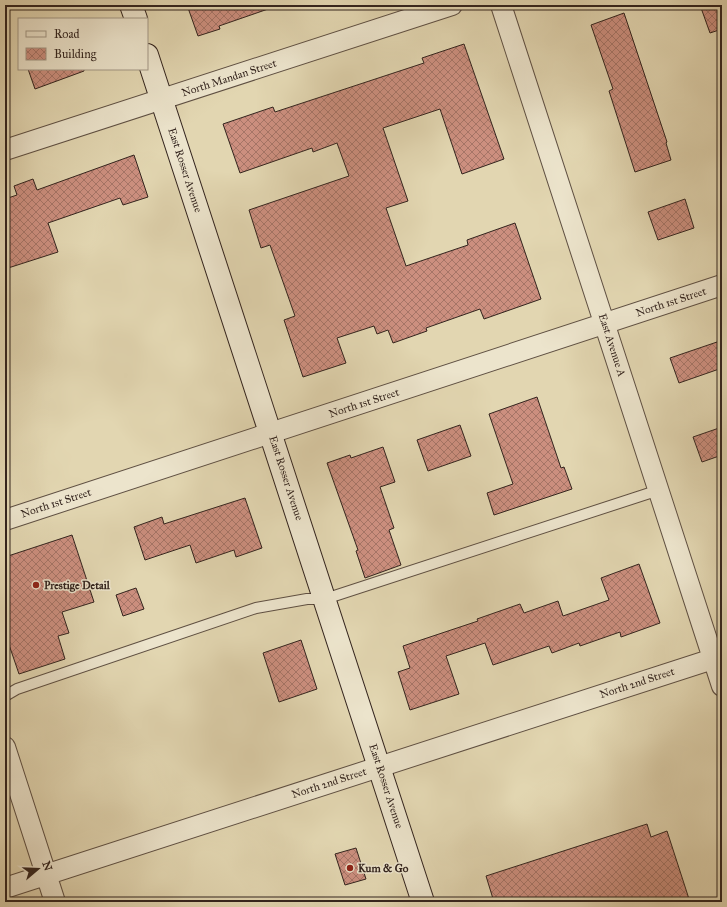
<svg xmlns="http://www.w3.org/2000/svg" width="727" height="907" viewBox="0 0 727 907" font-family="'IM FELL Great Primer',serif">
	<style>
		.building { fill: url(#building-cross-hatch); stroke: #33241e }
		.lines { fill: none; stroke-linecap: round; stroke-linejoin: round }
		.lane-casing { stroke: #5f5043; stroke-width: 12 }
		.street-casing { stroke: #5f5043; stroke-width: 22 }
		.secondary-casing { stroke: #33241e; stroke-width: 24 }
		.lane { stroke: #ece4cc; stroke-width: 10 }
		.street { stroke: #ece4cc; stroke-width: 20 }
		.secondary { stroke: #ece4cc; stroke-width: 22 }
		.poi-dot { fill: #8f2418; stroke: #ece4cc; stroke-width: 1.5 }
		.labels { text-anchor: middle; dominant-baseline: central; stroke-width: 3; stroke-linejoin: round; paint-order: stroke }
		.street-label { font-size: 11px; fill: #33241e; stroke: #ece4cc }
		.poi-label { font-size: 11px; font-weight: bold; fill: #33241e; stroke: #ece4cc; text-anchor: start }
	</style>
	<defs>
		<pattern id="building-cross-hatch" width="8" height="8" patternUnits="userSpaceOnUse"><rect width="8" height="8" fill="#cc8f7f"/><path d="M0 0l8 8M0 8l8-8" fill="none" stroke="#a67567"/></pattern>
	</defs>
	<rect width="100%" height="100%" fill="#e2d6b1"/>
	<filter id="stains"><feTurbulence type="fractalNoise" baseFrequency=".005" numOctaves="4"/><feColorMatrix values="0 0 0 0 .2 0 0 0 0 .09 0 0 0 0 .02 0 0 0 .5 -.17"/></filter>
	<radialGradient id="worn" r=".72"><stop offset=".6" stop-color="#630" stop-opacity="0"/><stop offset="1" stop-color="#630" stop-opacity=".3"/></radialGradient>
	<path class="building" d="M187,5H270L271,8L219,26L220,29L198,36Z
		M700,5H722V29L710,33Z
		M624,13L667,142L666,143L671,160L635,172L609,91L613,89L591,25Z
		M464,44L504,159L462,174L440,109L383,128L408,201L386,208L406,266L468,245L467,240L515,223L541,299L484,319L480,309L426,328L427,331L393,343L388,330L377,334L374,326L337,338L346,363L303,377L284,320L295,316L270,245L261,248L249,210L349,176L337,143L313,152L312,148L240,173L223,124L273,107L275,112L424,63L422,58Z
		M28,69H84V71L35,89Z
		M134,155L148,197L123,205L120,198L48,223L58,252L5,269V199L17,195L14,186L33,179L37,190Z
		M685,199L694,228L658,240L648,212Z
		M717,342L722,355V368L679,383L670,358Z
		M537,397L561,468L564,467L572,489L494,515L487,493L513,484L489,414Z
		M460,425L471,456L428,471L417,440Z
		M722,427V455L702,462L693,437Z
		M383,447L395,482L380,487L394,528L389,530L401,565L365,578L356,551L358,550L327,463L350,455L351,458Z
		M245,498L262,548L236,557L234,550L196,563L190,545L145,560L134,527L162,517L164,524Z
		M72,535L94,602L62,612L69,633L58,636L65,659L19,674L5,633V557Z
		M639,564L660,623L621,637L620,632L580,646L579,643L552,653L549,646L493,665L485,643L446,656L459,694L410,710L398,672L410,668L403,646L478,621L477,619L520,604L524,613L558,601L563,616L609,600L601,578Z
		M136,588L144,609L123,616L116,595Z
		M301,640L317,689L279,702L263,653Z
		M647,824L651,837L667,831L690,902H494L486,876Z
		M356,848L366,879L345,885L335,854Z"/>
	<g class="lines">
		<defs>
			<path id="lane" d="M5,696L17,689L256,608L307,599H325L659,490"/>
			<path id="street" d="M501,5L722,686
				M5,150L452,5
				M5,520L722,285
				M5,747L55,902
				M5,888L722,656"/>
			<path id="secondary" d="M131,5L136,19
				M147,55L423,902"/>
		</defs>
		<use href="#lane" class="lane-casing"/>
		<use href="#street" class="street-casing"/>
		<use href="#secondary" class="secondary-casing"/>
		<use href="#lane" class="lane"/>
		<use href="#street" class="street"/>
		<use href="#secondary" class="secondary"/>
	</g>
	<g class="poi-dot">
		<circle cx="36" cy="585" r="4"/>
		<circle cx="350" cy="868" r="4"/>
	</g>
	<g class="labels">
		<g class="street-label">
			<text transform="translate(229 78) rotate(-18)">North Mandan Street</text>
			<text transform="translate(185 170) rotate(72)">East Rosser Avenue</text>
			<text transform="translate(671 302) rotate(-18)">North 1st Street</text>
			<text transform="translate(612 345) rotate(72)">East Avenue A</text>
			<text transform="translate(364 403) rotate(-18)">North 1st Street</text>
			<text transform="translate(286 478) rotate(72)">East Rosser Avenue</text>
			<text transform="translate(56 503) rotate(-18)">North 1st Street</text>
			<text transform="translate(637 683) rotate(-18)">North 2nd Street</text>
			<text transform="translate(329 783) rotate(-18)">North 2nd Street</text>
			<text transform="translate(386 786) rotate(72)">East Rosser Avenue</text>
		</g>
		<g class="poi-label">
			<text x="44" y="585">Prestige Detail</text>
			<text x="358" y="868">Kum &amp; Go</text>
		</g>
	</g>
	<rect width="727" height="907" fill="none" stroke="#e2d6b1" stroke-width="20"/>
	<rect x="6" y="6" width="715" height="895" fill="none" stroke="#33241e" stroke-width="2"/>
	<rect x="10" y="10" width="707" height="887" fill="none" stroke="#33241e"/>
	<rect x="18" y="18" width="130" height="52" fill="#ece4cc" stroke="#a29786"/>
	<rect x="26" y="31" width="20" height="6" fill="#ece4cc" stroke="#a29786"/>
	<text x="54" y="38" font-size="12" fill="#33241e">Road</text>
	<rect x="26" y="48" width="20" height="12" fill="url(#building-cross-hatch)" stroke="#a29786"/>
	<text x="54" y="58" font-size="12" fill="#33241e">Building</text>
	<g transform="translate(38 869) rotate(71)" stroke="#ece4cc" stroke-width="3" paint-order="stroke">
	<path d="M0-3L7 15L0 10L-7 15Z" fill="#33241e"/>
	<text y="-6" font-size="11" font-weight="bold" text-anchor="middle" fill="#33241e">N</text>
	</g>
	<rect width="100%" height="100%" filter="url(#stains)"/>
	<rect width="100%" height="100%" fill="url(#worn)"/>
</svg>
